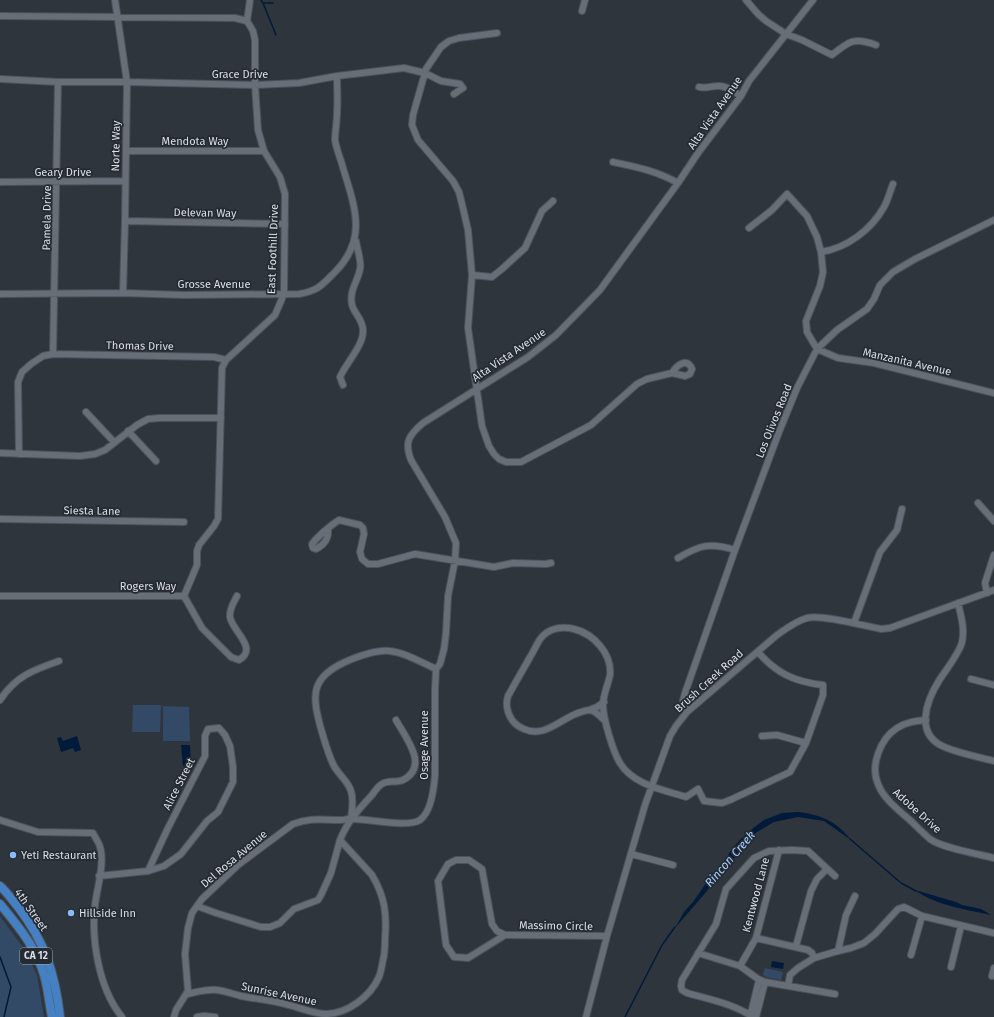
<svg xmlns="http://www.w3.org/2000/svg" width="994" height="1017" viewBox="0 0 994 1017" font-family="'Fira Sans',sans-serif">
	<style>
		.green { fill: #334a67 }
		.water { fill: #001a3b }
		.lines { fill: none; stroke-linecap: round; stroke-linejoin: round }
		.stream { stroke: #001a3b; stroke-width: 1.5 }
		.minor-casing { stroke: #4e535a; stroke-width: 8 }
		.major-casing { stroke: #4e535a; stroke-width: 10 }
		.minor { stroke: #676e77; stroke-width: 6 }
		.major { stroke: #4480c2; stroke-width: 8 }
		.poi-dot { fill: #87bbfb; stroke: #252b33; stroke-width: 1.5 }
		.labels { text-anchor: middle; dominant-baseline: central; stroke-width: 3.5; stroke-linejoin: round; paint-order: stroke }
		.shield { fill: #252b33; stroke: #a4a9af; stroke-width: 1 }
		.shield-label { font-size: 10px; font-weight: bold; fill: #dbdfe4 }
		.street-label { font-size: 11px; fill: #dbdfe4; stroke: #252b33 }
		.poi-label { font-size: 11px; fill: #dbdfe4; stroke: #252b33; text-anchor: start }
		.water-label { font-size: 12px; font-style: italic; fill: #a5cdff; stroke: #252b33 }
	</style>
	<rect width="100%" height="100%" fill="#2f353d"/>
	<path class="green" d="M133,705H161L160,732H132Z
		M163,706L189,707L190,741H163Z
		M0,916L24,949L37,975L44,1017H0Z
		M765,968L783,972L781,980L765,977L763,974Z"/>
	<path class="water" d="M77,736L81,750L75,752L73,748L61,752L57,738L61,737L63,741Z
		M181,745H190L191,765L183,766Z
		M798,812C822,815 836,821 851,840L824,821L798,817L774,822L757,832L750,838L730,864L712,883L707,891L675,928L684,912L693,902L709,879L723,864L731,850L740,840L752,829L764,820L782,813Z
		M915,890L956,902L962,905L981,909L991,915C967,910 935,905 915,890Z
		M772,961L784,963L783,969L771,967Z"/>
	<g class="lines">
		<path class="stream" d="M261,0L263,3H273
			M263,3L276,35
			M850,839L901,883L916,891
			M0,957L11,987L4,1017
			M625,1017L662,945L675,927"/>
		<defs>
			<path id="minor" d="M115,0L127,82L125,221L123,293
				M746,0L758,14L766,21L786,34L802,40L832,55C849,41 854,37 876,45
				M582,11L585,0
				M0,16L235,18L247,21L253,31L255,40V85L258,130L264,151L280,177L285,194L284,294L275,315L226,360L222,368L218,519L214,526L199,545L197,551V565L184,596
				M247,21L250,0
				M497,33L459,38L449,41L441,47L426,69L413,115L412,125L418,140L453,181L459,192L462,204L468,230L472,275L468,328L482,426L489,446L494,454L499,459L506,462H521L591,425L637,384L647,379L672,373C677,365 687,357 692,369L690,374L685,376L672,373
				M0,79L58,82H127L255,85L299,83L337,76L404,68L425,73L441,81L460,84L463,88L454,94
				M699,87C706,89 710,86 718,86C726,85 734,92 741,96
				M126,151H264
				M613,162C637,167 657,171 678,183
				M0,182L125,181
				M125,221L285,224
				M749,228L772,210L787,194L807,216L817,237L821,252L823,272L820,286L806,321L807,332L817,349L838,358L874,363L994,393
				M821,252C847,248 871,230 884,207C888,200 890,191 893,184
				M472,275L492,277L502,269L525,248L542,211L553,201
				M0,294L123,293L184,295L299,294C318,291 322,285 335,272C370,237 353,203 341,161C339,155 336,147 335,140C335,132 337,122 337,113C338,101 337,88 337,76
				M53,354L58,82
				M343,385L340,377C346,363 364,345 363,330C363,320 354,313 352,305C349,290 358,281 360,269C362,263 357,248 356,241
				M86,412L114,442
				M128,431L156,461
				M0,453L80,456L95,454L105,450L137,425L148,419L160,418H221
				M19,454L18,382L22,372L31,364L43,356L53,354L214,357L226,360
				M978,503L994,521
				M0,519L184,522
				M328,529C329,538 324,545 316,549L313,548L312,544C318,536 331,525 339,520L360,525L363,528L364,534L360,552L362,559L368,564H378L415,554L494,567L513,563L546,564L551,563
				M678,558C700,545 710,542 735,550
				M987,593L985,583L994,555
				M0,596H184
				M184,596L202,628L231,657L239,660C259,648 232,631 230,617C229,609 234,602 237,596
				M958,603C961,616 965,629 962,642C960,652 946,670 940,679C926,701 913,736 947,748C962,754 979,757 994,761
				M854,623L880,552L897,530L902,509
				M971,679L994,685
				M0,700C16,676 33,670 59,661
				M589,710L597,707L604,702
				M687,712L683,701L685,693L735,550L779,432L797,388L817,349L837,330L867,309L874,299L880,285L893,272L915,259L994,220
				M926,720C916,721 906,722 897,728C880,739 870,766 878,784C884,800 900,811 912,822C918,828 924,834 930,839C942,848 978,854 994,858
				M605,721C601,717 596,711 590,710C587,710 584,711 581,712C562,717 545,739 524,729C519,727 515,724 512,720C507,712 505,705 508,696C515,683 523,670 530,657C534,651 537,643 541,638C549,628 562,626 574,629C594,634 612,654 610,675C608,685 603,695 603,705C603,718 613,752 620,763C633,785 664,790 686,797L698,789L704,801L722,803L730,800L790,772L806,743L823,695V685C795,682 776,673 758,652
				M762,736L777,735L806,743
				M351,818C352,810 354,800 351,791C348,781 339,775 334,766C328,754 325,742 321,729C312,696 310,678 345,662C389,643 396,650 436,669
				M0,820L38,832L93,833C95,837 97,840 99,844C106,860 97,888 95,905C91,940 99,989 122,1017
				M631,854L673,865
				M99,876L148,871L164,866L181,854L207,821L218,812L233,782V767L230,746L225,735L219,728L208,729L205,736V756L168,828L148,871
				M197,906L216,913L261,927H270L280,923L294,909L318,900L321,895L331,873L340,840
				M505,935L468,958L454,957L446,945L438,881L448,864L456,860H469L482,869L492,924L497,931L505,935L607,936
				M756,938L808,950L812,953L814,958
				M796,946L811,891L817,879L827,869
				M838,951L846,915L855,896
				M698,953L740,966L758,979L765,982L835,994
				M911,955L922,916
				M740,966L756,938L779,850
				M951,967L961,926
				M992,976L994,968
				M788,986L790,975L798,968L814,958L838,951L851,948L864,943L875,934L898,909L904,907L922,916L994,933
				M187,994C197,992 207,989 217,990C225,991 233,994 241,996C255,999 271,1000 285,1004C299,1007 313,1014 327,1014C348,1013 370,997 379,977C381,972 382,965 383,960C385,953 385,946 385,939C387,914 385,897 372,875L340,840C347,822 359,809 372,795C375,791 378,786 382,784C388,780 396,783 403,780C430,766 405,737 396,720
				M174,1017L176,1010L188,991L185,954L188,928L192,913L202,899L238,865L293,824C312,817 322,820 341,820C345,820 349,818 353,819C369,819 408,828 420,820C431,812 434,788 435,775V690L436,669L440,664L444,649L446,633L448,596L455,561L456,543L445,517L411,460C404,442 409,435 423,423L528,357L556,335L600,290L678,183L698,153L741,96L749,81L813,0
				M197,1017L204,1016L215,1017
				M586,1017L607,936L645,805L670,736L676,726L687,712L777,635C787,628 796,621 807,618C822,614 864,626 881,629L890,628L994,590
				M750,1017L759,980
				M753,1017C734,1004 709,999 687,993L682,990L681,986L682,980L716,924L726,889L754,858L769,851L792,850L808,851L835,876
				M756,1017L765,982"/>
			<path id="major" d="M0,886C7,892 12,900 18,907C45,942 55,973 60,1017
				M0,904C18,926 36,947 44,975C48,988 49,1003 52,1017"/>
		</defs>
		<use href="#minor" class="minor-casing"/>
		<use href="#major" class="major-casing"/>
		<use href="#minor" class="minor"/>
		<use href="#major" class="major"/>
	</g>
	<g class="poi-dot">
		<circle cx="13" cy="855" r="4"/>
		<circle cx="71" cy="913" r="4"/>
	</g>
	<g class="labels">
		<rect class="shield" x="20" y="948" width="32" height="16" rx="3"/>
		<g class="shield-label">
			<text x="36" y="956">CA 12</text>
		</g>
		<g class="street-label">
			<text x="240" y="74">Grace Drive</text>
			<text transform="translate(715 113) rotate(-55)">Alta Vista Avenue</text>
			<text x="195" y="141">Mendota Way</text>
			<text transform="translate(116 146) rotate(-89)">Norte Way</text>
			<text x="63" y="172">Geary Drive</text>
			<text transform="translate(205 213) rotate(1)">Delevan Way</text>
			<text transform="translate(47 218) rotate(-89)">Pamela Drive</text>
			<text transform="translate(273 249) rotate(-88)">East Foothill Drive</text>
			<text x="214" y="284">Grosse Avenue</text>
			<text transform="translate(140 346) rotate(1)">Thomas Drive</text>
			<text transform="translate(509 355) rotate(-34)">Alta Vista Avenue</text>
			<text transform="translate(907 362) rotate(13)">Manzanita Avenue</text>
			<text transform="translate(774 421) rotate(-68)">Los Olivos Road</text>
			<text transform="translate(92 511) rotate(1)">Siesta Lane</text>
			<text x="148" y="586">Rogers Way</text>
			<text transform="translate(709 681) rotate(-42)">Brush Creek Road</text>
			<text transform="translate(424 745) rotate(-90)">Osage Avenue</text>
			<text transform="translate(179 784) rotate(-63)">Alice Street</text>
			<text transform="translate(917 811) rotate(42)">Adobe Drive</text>
			<text transform="translate(234 859) rotate(-40)">Del Rosa Avenue</text>
			<text transform="translate(756 895) rotate(-75)">Kentwood Lane</text>
			<text transform="translate(31 910) rotate(55)">4th Street</text>
			<text transform="translate(556 926) rotate(1)">Massimo Circle</text>
			<text transform="translate(279 994) rotate(12)">Sunrise Avenue</text>
		</g>
		<g class="poi-label">
			<text x="21" y="855">Yeti Restaurant</text>
			<text x="79" y="913">Hillside Inn</text>
		</g>
		<g class="water-label">
			<text transform="translate(730 859) rotate(-49)">Rincon Creek</text>
		</g>
	</g>
</svg>
